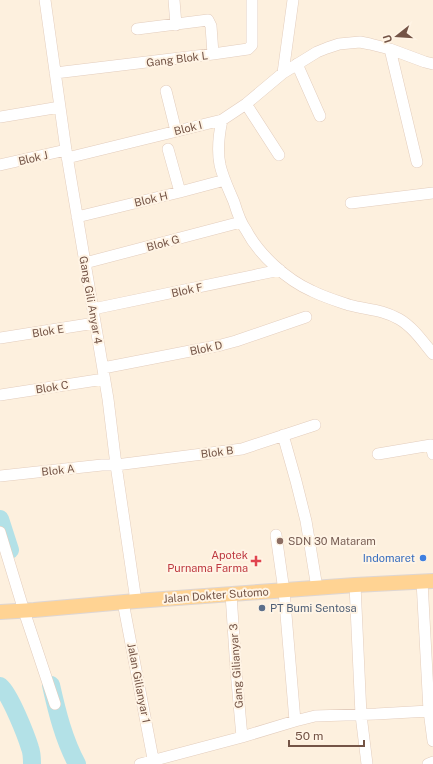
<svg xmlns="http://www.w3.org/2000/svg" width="433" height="764" viewBox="0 0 433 764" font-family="'Public Sans',sans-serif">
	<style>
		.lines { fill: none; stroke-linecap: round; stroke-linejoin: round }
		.river { stroke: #b3e1e7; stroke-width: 18 }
		.minor-casing { stroke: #e3cdbd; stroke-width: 12 }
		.major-casing { stroke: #ded6d3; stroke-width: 16 }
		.minor { stroke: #fff; stroke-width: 11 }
		.major { stroke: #ffd393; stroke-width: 14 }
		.education-dot { fill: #8d6e63; stroke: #fff4e5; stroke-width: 1.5 }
		.shop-dot { fill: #3f7fe0; stroke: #fff4e5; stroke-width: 1.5 }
		.health-dot { fill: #e0444e; stroke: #fff4e5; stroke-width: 1.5 }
		.service-dot { fill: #5c6f8a; stroke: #fff4e5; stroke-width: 1.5 }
		.labels { text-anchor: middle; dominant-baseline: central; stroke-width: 4; stroke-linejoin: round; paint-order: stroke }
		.street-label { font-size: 11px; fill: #745446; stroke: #fff4e5 }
		.education-label { font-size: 11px; fill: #785e54; stroke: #fff4e5; text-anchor: start }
		.health-label { font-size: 11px; fill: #be3a42; stroke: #fff4e5; text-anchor: end }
		.shop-label { font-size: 11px; fill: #366cbe; stroke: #fff4e5; text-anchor: end }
		.service-label { font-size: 11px; fill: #4e5e75; stroke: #fff4e5; text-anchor: start }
	</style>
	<rect width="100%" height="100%" fill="#fdf0de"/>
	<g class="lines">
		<path class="river" d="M0,519L10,550
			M51,685C57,712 64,740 77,764
			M0,686C10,694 26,735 30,748C32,753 32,759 32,764"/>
		<defs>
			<path id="minor" d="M45,0L66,150L108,399L116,465L136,601
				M174,0L176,25
				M137,29L208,20L211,26L213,54
				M390,49L417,162
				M297,64L320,116
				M55,73L213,54L248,49L252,45V0
				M283,73L293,0
				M166,91L176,131
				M246,104L279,155
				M0,117L60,107
				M222,120C219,134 217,150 220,165C223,178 229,190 234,202C237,212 240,222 246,230C259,255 287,280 312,291C324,297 337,301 349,305C368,310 381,309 399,319C413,327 423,342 433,354
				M168,149L180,192
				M67,158L222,120L246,104L283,73L317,52L327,48L339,44L360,42L370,44L390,49L425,62L433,64
				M0,165L66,150
				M351,203L433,193
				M77,217L180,192L225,180
				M85,263L241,222
				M93,309L280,270
				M0,338L95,323
				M103,368L221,345L236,341L306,317
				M0,395L104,379
				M283,435L296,481L306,521L317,588
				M378,454L431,445L433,454
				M0,476L102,465H116L242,449L315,425
				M0,532L24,611L55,704
				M422,581L429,711L433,741
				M355,585L361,715L367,764
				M231,594L236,670L242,737
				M123,602L154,764
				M295,721L315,716L376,714L429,711
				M140,764L242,737L295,721L284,591L276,535
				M428,764L433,762"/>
			<path id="major" d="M0,612L34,610L136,601L355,585L433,581"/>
		</defs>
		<use href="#minor" class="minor-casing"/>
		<use href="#major" class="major-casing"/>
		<use href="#minor" class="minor"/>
		<use href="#major" class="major"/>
	</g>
	<circle class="education-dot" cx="280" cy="541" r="4"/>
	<circle class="shop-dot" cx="423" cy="558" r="4"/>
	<path class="health-dot" d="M254 555h4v4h4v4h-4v4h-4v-4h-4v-4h4z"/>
	<circle class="service-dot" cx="262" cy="608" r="4"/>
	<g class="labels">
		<g class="street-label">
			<text transform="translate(177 59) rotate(-7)">Gang Blok L</text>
			<text transform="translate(188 128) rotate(-14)">Blok I</text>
			<text transform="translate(33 158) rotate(-13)">Blok J</text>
			<text transform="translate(151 199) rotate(-13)">Blok H</text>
			<text transform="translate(163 243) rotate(-15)">Blok G</text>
			<text transform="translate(187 290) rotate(-12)">Blok F</text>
			<text transform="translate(91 300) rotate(80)">Gang Gili Anyar 4</text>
			<text transform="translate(48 331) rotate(-9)">Blok E</text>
			<text transform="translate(206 348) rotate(-12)">Blok D</text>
			<text transform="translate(52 387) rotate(-9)">Blok C</text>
			<text transform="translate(217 452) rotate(-7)">Blok B</text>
			<text transform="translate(58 470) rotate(-6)">Blok A</text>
			<text transform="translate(216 595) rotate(-4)">Jalan Dokter Sutomo</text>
			<text transform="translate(236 666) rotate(-94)">Gang Gilianyar 3</text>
			<text transform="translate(139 683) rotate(79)">Jalan Gilianyar 1</text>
		</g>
		<g class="education-label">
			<text x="288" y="541">SDN 30 Mataram</text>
		</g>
		<g class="health-label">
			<text x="248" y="555">Apotek<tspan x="248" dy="13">Purnama Farma</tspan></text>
		</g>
		<g class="shop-label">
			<text x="415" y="558">Indomaret</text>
		</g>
		<g class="service-label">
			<text x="270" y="608">PT Bumi Sentosa</text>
		</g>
	</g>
	<g transform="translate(397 36) rotate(253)" stroke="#fff4e5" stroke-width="3" paint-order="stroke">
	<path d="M0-3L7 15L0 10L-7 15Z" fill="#745446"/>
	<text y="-6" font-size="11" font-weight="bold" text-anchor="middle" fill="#745446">U</text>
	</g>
	<path d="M289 740v6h75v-6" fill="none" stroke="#745446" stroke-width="2"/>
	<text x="295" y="740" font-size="12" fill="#745446" stroke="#fff4e5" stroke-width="3" paint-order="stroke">50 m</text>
</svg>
